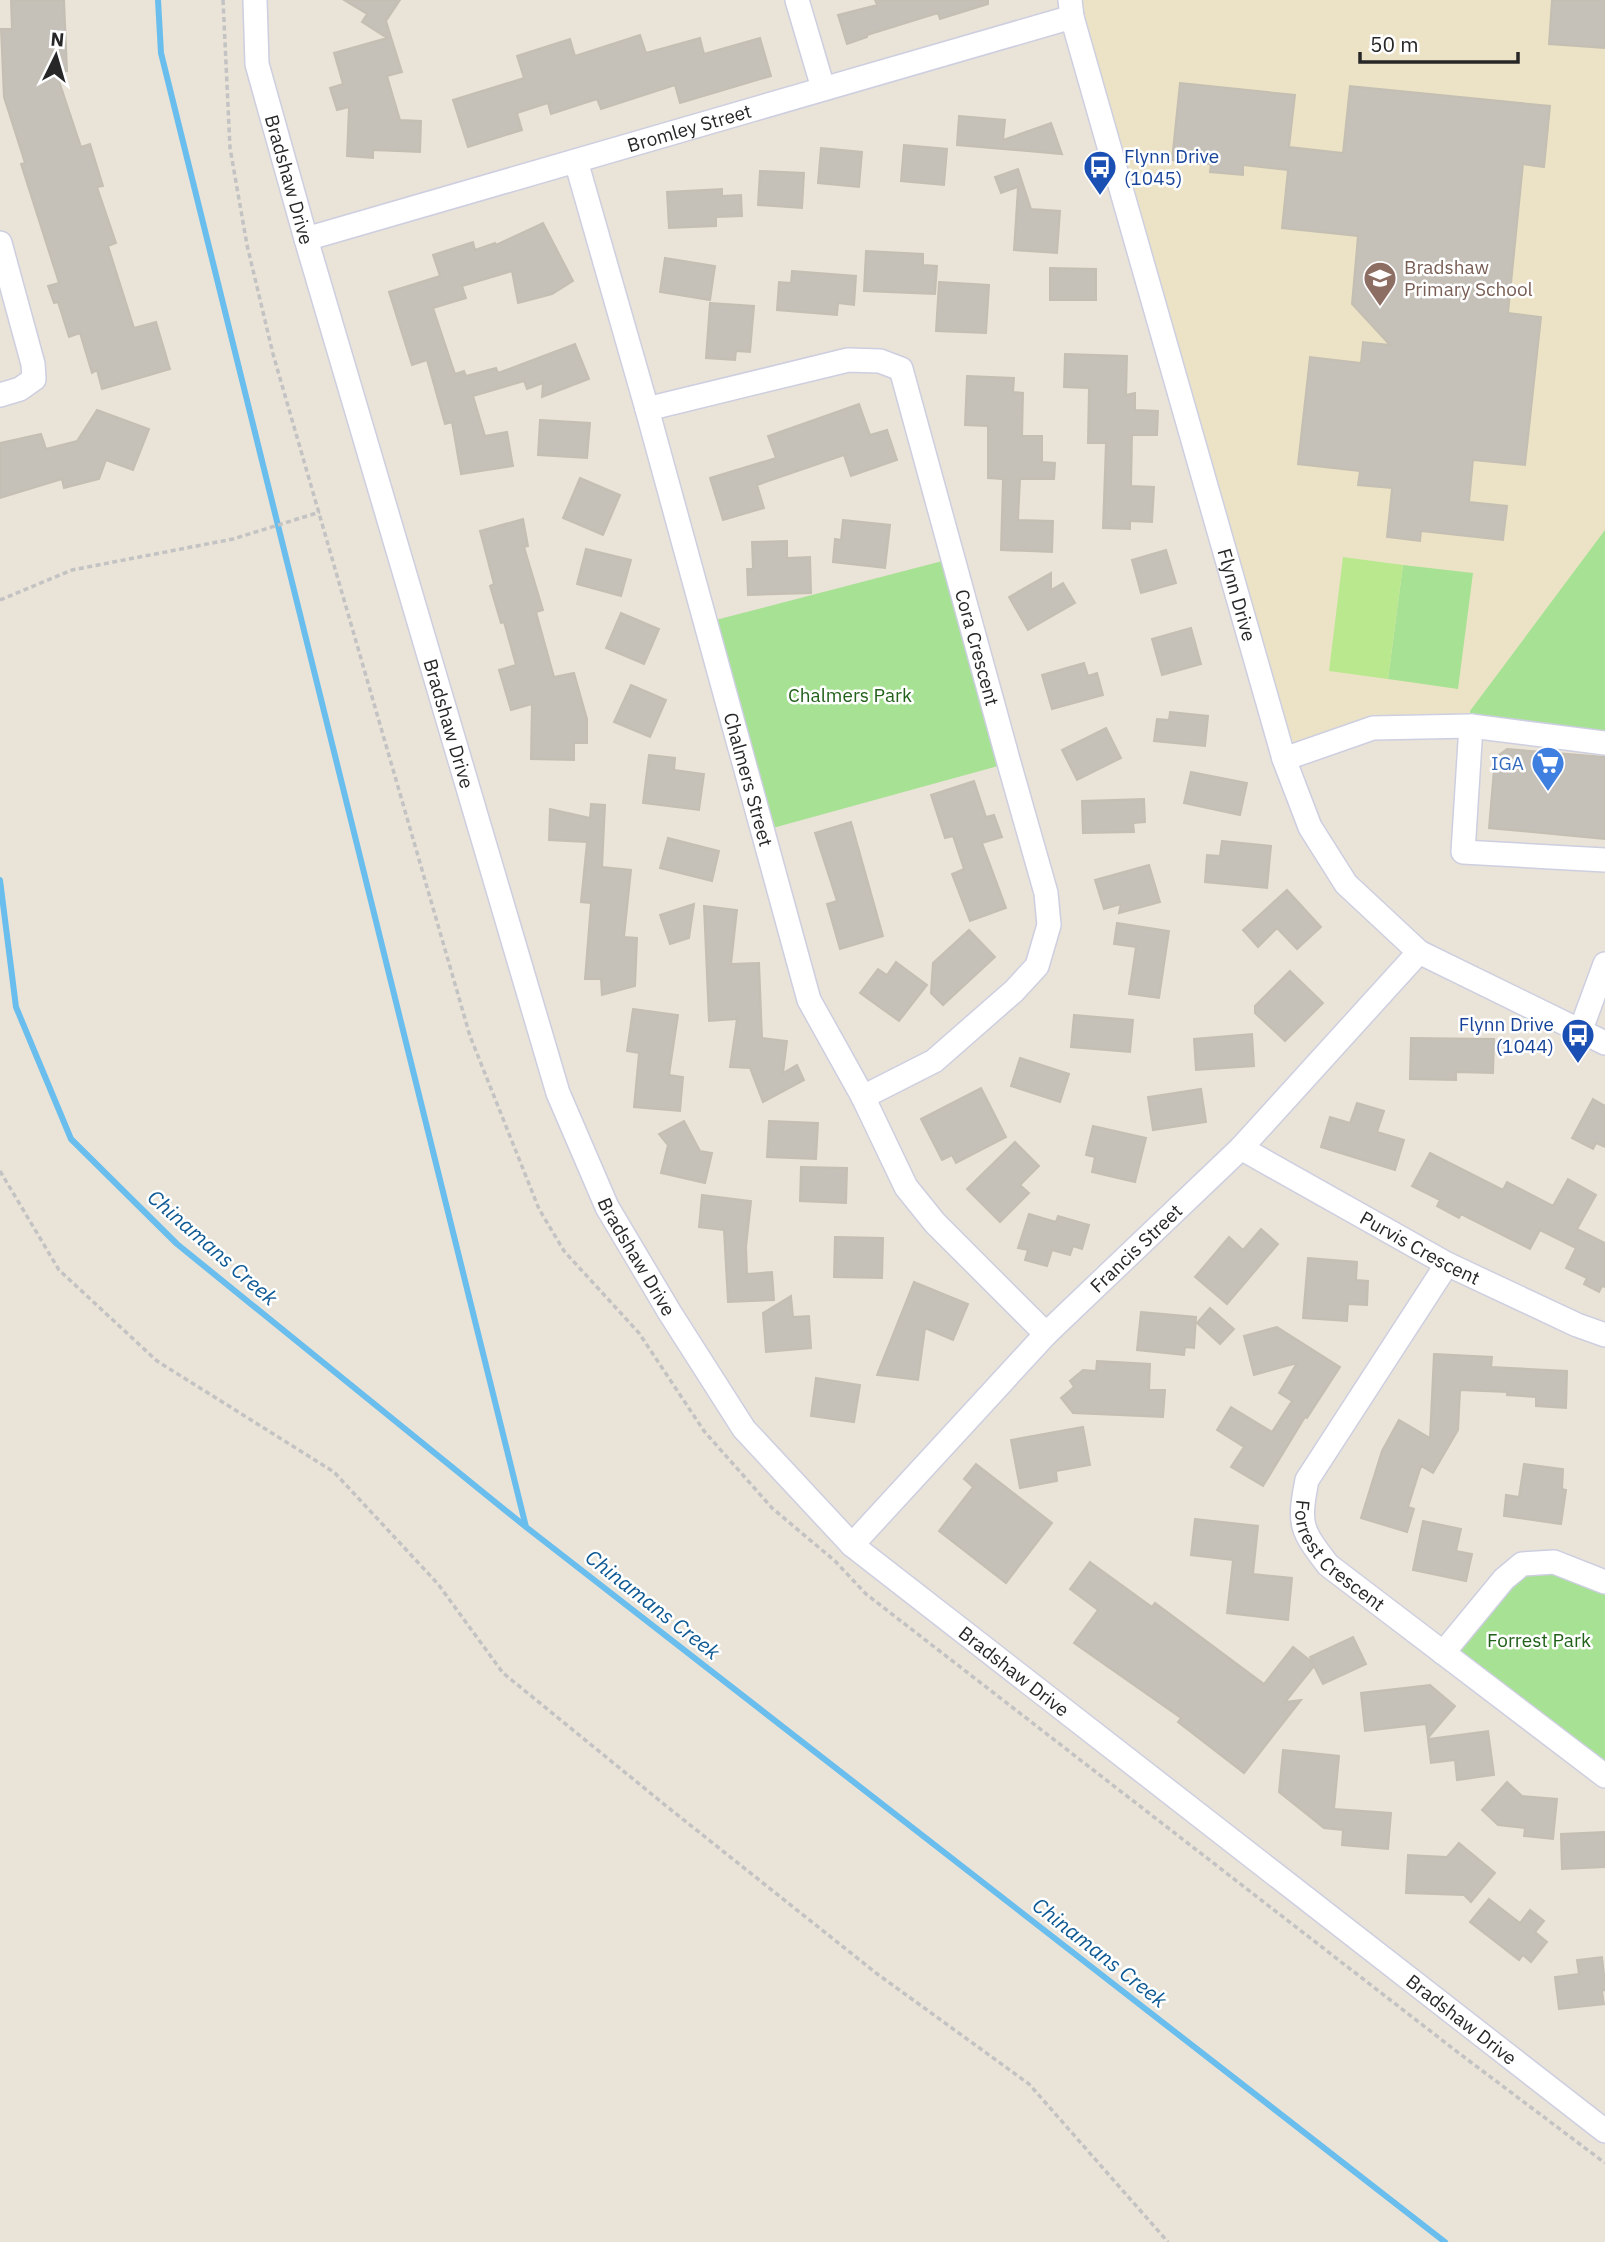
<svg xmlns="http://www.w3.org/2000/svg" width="1605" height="2242" viewBox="0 0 1605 2242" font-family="'IBM Plex Sans',sans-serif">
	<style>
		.education { fill: #ece3c6 }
		.green { fill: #a7e193 }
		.pitch { fill: #bae88f }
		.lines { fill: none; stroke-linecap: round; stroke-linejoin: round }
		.stream { stroke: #69beed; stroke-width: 6 }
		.building { fill: #c5c0b8; stroke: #c4bfb2; stroke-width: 2 }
		.minor-casing { stroke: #cdcfe0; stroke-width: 26 }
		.path { stroke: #c3c3c3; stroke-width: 3.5; stroke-dasharray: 5 3.5; stroke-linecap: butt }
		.minor { stroke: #fff; stroke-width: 23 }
		.labels { text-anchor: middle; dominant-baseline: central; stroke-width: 5; stroke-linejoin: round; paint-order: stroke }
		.street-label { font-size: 19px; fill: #272727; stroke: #fff }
		.transit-label { font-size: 19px; fill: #164399; stroke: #fff; text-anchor: start }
		.education-label { font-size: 19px; fill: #785e54; stroke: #fff; text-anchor: start }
		.park-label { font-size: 19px; fill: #216119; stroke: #fff }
		.shop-label { font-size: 19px; fill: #366cbe; stroke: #fff; text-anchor: end }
		.water-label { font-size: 21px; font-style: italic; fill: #0e5993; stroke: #fff }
	</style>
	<rect width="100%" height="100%" fill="#eae3d8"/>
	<path class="education" d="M1070,0H1605V530L1470,711L1471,726L1373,728L1284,759Z"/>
	<path class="green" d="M1605,530V743L1471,726L1470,711Z
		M954,558L1009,763L762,831L704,623Z
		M1403,565L1473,573L1458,689L1388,679Z
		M1522,1564L1605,1582V1776L1443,1653Z"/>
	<path class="pitch" d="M1343,557L1403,565L1388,679L1329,671Z"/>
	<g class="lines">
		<path class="stream" d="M158,0L161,53L526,1527
			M0,880L16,1007L71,1139L177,1244L526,1527L1445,2242"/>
	</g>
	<path class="building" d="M11,0H64L67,71L56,72L81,147L90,144L103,186L97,187L116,243L108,246L134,328L156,322L170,369L102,389L97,370L92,373L80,333L69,337L58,302L54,303L48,286L59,283L21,164L25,163L4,97L1,29H12Z
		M344,0H400L386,21L402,72L387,76L400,120L421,121L420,152L373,150V158L347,156L349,107L337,110L330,88L343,84L334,53L387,38L362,22L367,14Z
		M875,0H988V4L940,19L938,13L867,35V37L847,44L838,15L877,5Z
		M1552,0H1605V48L1549,44Z
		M640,35L646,53L700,38L704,54L760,38L771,76L680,103L675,85L601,109L597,99L551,114L548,103L517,113L522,130L468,147L453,100L524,78L517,56L570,39L575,56Z
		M1180,83L1295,95L1289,147L1343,153L1350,86L1550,106L1544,167L1523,164L1508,313L1541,317L1525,465L1473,460L1469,502L1507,506L1503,540L1421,531L1420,541L1387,537L1392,488L1358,485L1360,471L1298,464L1310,357L1361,363L1363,342L1390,345L1352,304L1358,236L1282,228L1288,170L1243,165V175L1210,172L1211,164L1172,160Z
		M959,116L1005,120L1003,140L1051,123L1062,154L957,145Z
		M904,145L947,149L944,185L901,181Z
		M821,148L862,152L859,187L818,183Z
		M1018,169L1031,209L1060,211L1057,253L1014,250L1018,187L1001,193L995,177Z
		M760,171L804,173L802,208L758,205Z
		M722,189V196L741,195L742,216L716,217V226L669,228L667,192Z
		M543,223L573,281L552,294L518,303L512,271L462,286L466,298L433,308L455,374L464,371L466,376L496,368L498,373L575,344L589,379L542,397L543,383L527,389L524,381L473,396L485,436L507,432L513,466L461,474L452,422L445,424L427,360L412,365L389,292L440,276L433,255L473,242L475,250L495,243L496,245Z
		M866,251L923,254V265L937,266L935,294L864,291Z
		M665,258L715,266L710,300L660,292Z
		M1050,268L1096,269V300H1050Z
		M792,271L856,276L854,305L838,303L837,315L777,310L779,282L791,283Z
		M939,282L989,285L986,333L936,331Z
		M710,303L754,306L750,352L736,351L735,360L706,358Z
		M1065,354L1127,356L1126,395L1135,393V410L1158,411L1157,435H1132L1131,486L1154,487L1152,522L1130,521V529L1103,528L1106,443H1088L1089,388L1064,387Z
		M967,376L1014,378L1013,392L1023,393L1022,436H1042V462L1055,463L1054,479H1020L1018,520L1053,521L1052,552L1001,550L1003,479L988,478V426L965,425Z
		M859,404L870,435L887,430L897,460L851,476L844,455L757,485L764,508L723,520L710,478L776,458L768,436Z
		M97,410L149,429L133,470L106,460L99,479L64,488L62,479L0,498V443L41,434L46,449L77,441Z
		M540,420L590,423L587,458L538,455Z
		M580,478L620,495L603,535L563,518Z
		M523,519L528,546L524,547L543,610L536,612L554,677L574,673L587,719V743H574V760L531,759L532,704L511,710L499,670L516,665L504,622L501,623L490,586L494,584L480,531Z
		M843,520L890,525L885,568L833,562L835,539L841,540Z
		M787,541V558L810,557L811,593L748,595L747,569H753L752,542Z
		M586,549L631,560L621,596L577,584Z
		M1166,550L1176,583L1141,593L1132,560Z
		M1051,573V590L1063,583L1075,603L1028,630L1009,597Z
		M621,613L659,629L644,664L606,648Z
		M1191,628L1201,664L1162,675L1152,639Z
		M1084,663L1088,676L1097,673L1103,695L1052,709L1042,675Z
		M631,685L666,700L650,737L614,722Z
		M1170,712L1208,716L1205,746L1154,741L1157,719L1169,720Z
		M1106,728L1121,758L1077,780L1062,750Z
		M1507,749L1605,757V839L1489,828L1495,758Z
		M649,755L675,758L674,770L704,774L699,810L643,803Z
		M1191,772L1247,783L1240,815L1184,803Z
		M974,781L986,817L994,815L1002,837L982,843L1006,908L970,921L952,874L964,869L953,836L945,838L931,795Z
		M1144,799L1145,822L1133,823L1134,832L1083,833L1082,801Z
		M591,804L605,805L602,867L631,870L624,937L637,938L635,986L602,995L601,979H585L591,903L581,902L587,842L549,840L550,809L590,818Z
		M851,822L883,936L840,949L827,904L837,901L815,833Z
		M668,838L719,851L712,881L660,868Z
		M1222,841L1271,846L1267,888L1205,882L1207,855L1220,856Z
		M1149,865L1160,902L1119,913L1121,904L1104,909L1095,880Z
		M1287,890L1321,927L1297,949L1277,928L1258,947L1243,930Z
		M694,904L689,938L670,944L660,915Z
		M704,906L737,910L731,964L759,963L762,1038L787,1041L783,1073L797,1065L804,1080L763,1102L750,1068L730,1067L737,1019L709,1021Z
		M1117,923L1169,931L1159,998L1129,994L1136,947L1114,944Z
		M969,930L995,957L943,1005L931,993L933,963Z
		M896,962L927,985L899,1021L860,993L878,969L887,975Z
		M1290,971L1323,1003L1285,1041L1255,1013V1006Z
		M633,1009L678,1015L669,1075L683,1077L680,1111L634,1107L639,1053L627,1051Z
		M1074,1015L1133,1020L1130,1052L1071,1047Z
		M1252,1034L1254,1066L1196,1070L1194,1039Z
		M1411,1038L1494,1039L1493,1073L1456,1072V1080L1410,1079Z
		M1020,1058L1069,1074L1060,1102L1011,1086Z
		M981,1088L1006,1137L956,1163L952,1155L942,1160L921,1119Z
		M1201,1089L1206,1122L1153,1130L1148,1097Z
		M1593,1099L1605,1106V1147L1596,1143L1593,1149L1572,1138Z
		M1357,1103L1384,1111L1377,1132L1404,1140L1395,1170L1321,1147L1330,1117L1350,1123Z
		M684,1121L700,1151L712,1153L705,1183L661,1173L668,1145L659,1134Z
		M769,1121L818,1123L816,1159L767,1157Z
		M1093,1126L1146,1138L1135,1182L1092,1172L1095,1157L1086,1155Z
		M1015,1142L1039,1166L1020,1185L1029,1193L1000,1222L967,1189Z
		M1430,1153L1503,1190L1507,1182L1553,1206L1568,1179L1596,1195L1577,1229L1605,1243V1287L1602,1286L1599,1292L1584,1284L1587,1278L1566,1268L1576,1248L1540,1230L1530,1249L1461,1214L1459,1218L1437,1206L1440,1200L1412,1186Z
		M801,1167L847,1168L846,1203L800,1201Z
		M702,1195L751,1201L746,1247L747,1274L772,1272L774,1300L728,1302L724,1230L699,1227Z
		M1029,1214L1056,1222L1058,1216L1089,1225L1082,1249L1073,1246L1070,1255L1052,1250L1047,1266L1025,1260L1028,1250L1018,1248Z
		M1261,1229L1278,1244L1227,1304L1195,1277L1229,1237L1243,1250Z
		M835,1237L883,1238L882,1278L834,1277Z
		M1308,1258L1357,1262L1356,1280L1368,1281L1367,1305L1348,1304L1347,1321L1303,1318Z
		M914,1282L968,1304L953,1340L925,1328L918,1380L877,1375Z
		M791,1296L793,1317L809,1316L811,1348L766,1352L763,1313Z
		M1210,1308L1234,1329L1220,1344L1197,1323Z
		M1141,1312L1196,1317L1194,1348L1185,1347L1184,1355L1137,1350Z
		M1277,1327L1340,1367L1307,1418L1305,1417L1263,1486L1231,1467L1244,1447L1217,1430L1231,1407L1272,1432L1292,1401L1279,1393L1297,1363L1254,1375L1244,1336Z
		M1434,1354L1492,1357L1491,1367L1567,1371L1566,1408L1536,1406V1397L1507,1395V1392L1460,1390L1458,1430L1433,1473L1421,1466L1408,1507L1414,1509L1407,1532L1361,1518L1382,1451L1399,1420L1430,1438Z
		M1097,1361L1150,1364L1149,1390H1165L1163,1417L1073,1413L1061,1398L1074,1387L1070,1381L1083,1370L1096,1371Z
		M816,1378L860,1385L854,1422L811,1416Z
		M1083,1427L1090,1465L1056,1471L1057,1481L1020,1488L1011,1440Z
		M976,1464L1052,1523L1006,1583L939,1531L973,1487L964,1479Z
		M1524,1464L1563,1469L1562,1489L1566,1490L1561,1524L1504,1516L1506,1495L1519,1497Z
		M1195,1519L1258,1526L1253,1574L1292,1578L1288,1620L1227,1613L1233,1560L1191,1555Z
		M1423,1521L1461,1529L1456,1551L1472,1554L1466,1581L1413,1570Z
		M1090,1562L1152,1607L1155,1603L1264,1684L1293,1647L1312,1662L1310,1657L1353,1637L1366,1664L1323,1684L1314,1666L1285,1702L1301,1700L1244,1773L1178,1722L1181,1718L1074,1643L1098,1610L1070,1589Z
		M1430,1685L1455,1706L1428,1738L1426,1724L1365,1731L1361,1693Z
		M1488,1731L1494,1775L1457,1780L1455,1760L1431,1763L1428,1739Z
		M1283,1750L1339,1756L1334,1809L1391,1813L1388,1849L1342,1845L1343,1830L1324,1828L1279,1792Z
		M1507,1782L1522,1796L1557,1799L1553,1839L1524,1836L1525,1828L1498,1825L1482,1810Z
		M1605,1832V1867L1562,1869L1561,1834Z
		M1459,1843L1495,1873L1471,1902L1464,1895L1406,1893L1408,1855L1447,1857Z
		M1489,1899L1520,1923L1530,1910L1544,1921L1535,1932L1547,1942L1531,1962L1523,1955L1519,1960L1470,1922Z
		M1602,1957L1605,1983V1990L1602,1991L1604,2004L1559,2009L1555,1977L1579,1974L1577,1960Z"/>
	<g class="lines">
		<defs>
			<g id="minor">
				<path id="s1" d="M255,0L257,64L306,239L558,1093L607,1207L670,1313L744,1429L852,1545L1605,2131"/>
				<path d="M797,0L823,88"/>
				<path id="s2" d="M1070,0L1072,17L1284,759L1310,827L1346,884L1419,952L1605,1043"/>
				<path id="s3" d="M576,161L647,409L809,1000L863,1097L906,1187L935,1223L1046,1334"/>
				<path id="s4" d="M306,239L1072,17"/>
				<path d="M0,243L33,364L34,379L20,389L0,395"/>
				<path id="s5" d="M647,409L848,360L880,361L901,369L1009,763L1046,893L1049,925L1037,966L1014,991L934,1061L863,1097"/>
				<path d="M1471,726L1463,852L1605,860"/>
				<path d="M1284,759L1373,728L1471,726L1605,743"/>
				<path d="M1580,1032L1605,964"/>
				<path id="s6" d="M1241,1148L1447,1264L1577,1325L1605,1335"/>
				<path id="s7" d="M1447,1264L1307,1480C1298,1525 1301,1530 1328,1565L1605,1776"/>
				<path id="s8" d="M852,1545L1046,1334L1241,1148L1419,952"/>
				<path d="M1443,1653L1504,1579L1522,1564L1554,1562L1605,1582"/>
			</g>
		</defs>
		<use href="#minor" class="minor-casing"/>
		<path class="path" d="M223,0L230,148L247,245L273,354L470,1036L539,1209L564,1251L639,1333L704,1431L772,1508L835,1561L866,1594L1460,2054L1605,2163
			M0,600L72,570L233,539L320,512
			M0,1171L59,1270L157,1361L334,1472L438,1584L503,1673L665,1805L876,1973L1029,2084L1168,2242"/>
		<use href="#minor" class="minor"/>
	</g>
	<defs>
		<symbol id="bus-pin" viewBox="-11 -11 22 30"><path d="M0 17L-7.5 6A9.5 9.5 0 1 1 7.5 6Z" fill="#1a4fb4" stroke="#fff"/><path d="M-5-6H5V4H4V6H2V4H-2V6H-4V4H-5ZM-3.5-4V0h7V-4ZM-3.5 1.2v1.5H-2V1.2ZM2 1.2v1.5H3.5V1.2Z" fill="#fff"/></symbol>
		<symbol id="school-pin" viewBox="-11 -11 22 30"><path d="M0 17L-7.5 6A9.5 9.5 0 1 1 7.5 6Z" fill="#8d6e63" stroke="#fff"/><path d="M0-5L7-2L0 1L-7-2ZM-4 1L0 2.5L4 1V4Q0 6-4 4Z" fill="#fff"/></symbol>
		<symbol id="supermarket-pin" viewBox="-11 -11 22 30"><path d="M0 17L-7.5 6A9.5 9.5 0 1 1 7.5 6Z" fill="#3f7fe0" stroke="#fff"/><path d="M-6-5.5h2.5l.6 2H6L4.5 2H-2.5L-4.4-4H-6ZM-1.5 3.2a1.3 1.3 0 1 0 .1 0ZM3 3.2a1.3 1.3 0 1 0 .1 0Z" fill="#fff"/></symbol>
	</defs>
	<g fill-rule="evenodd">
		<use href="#bus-pin" x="1081" y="148" width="38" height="52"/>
		<use href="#school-pin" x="1361" y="259" width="38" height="52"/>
		<use href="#supermarket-pin" x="1529" y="744" width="38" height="52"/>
		<use href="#bus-pin" x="1559" y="1016" width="38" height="52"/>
	</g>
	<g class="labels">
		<g class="street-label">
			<text stroke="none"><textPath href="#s4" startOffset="399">Bromley Street</textPath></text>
			<text stroke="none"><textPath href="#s1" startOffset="184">Bradshaw Drive</textPath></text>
			<text stroke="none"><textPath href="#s2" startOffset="618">Flynn Drive</textPath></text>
			<text stroke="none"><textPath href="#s5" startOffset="550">Cora Crescent</textPath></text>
			<text stroke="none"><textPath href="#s1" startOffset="751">Bradshaw Drive</textPath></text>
			<text stroke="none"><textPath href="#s3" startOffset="642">Chalmers Street</textPath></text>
			<text stroke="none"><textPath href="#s6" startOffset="205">Purvis Crescent</textPath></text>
			<text stroke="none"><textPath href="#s8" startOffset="411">Francis Street</textPath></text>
			<text stroke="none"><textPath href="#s1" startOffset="1318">Bradshaw Drive</textPath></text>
			<text stroke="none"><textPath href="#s7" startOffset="348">Forrest Crescent</textPath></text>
			<text stroke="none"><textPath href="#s1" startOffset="1885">Bradshaw Drive</textPath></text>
			<text stroke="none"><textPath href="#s1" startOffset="2452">Bradshaw Drive</textPath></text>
		</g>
		<g class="transit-label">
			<text x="1124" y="156">Flynn Drive<tspan x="1124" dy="22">(1045)</tspan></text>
			<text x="1554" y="1024" text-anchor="end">Flynn Drive<tspan x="1554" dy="22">(1044)</tspan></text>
		</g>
		<g class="education-label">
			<text x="1404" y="267">Bradshaw<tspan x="1404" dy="22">Primary School</tspan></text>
		</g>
		<g class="park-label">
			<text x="850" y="695">Chalmers Park</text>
			<text x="1539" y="1640">Forrest Park</text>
		</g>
		<g class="shop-label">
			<text x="1524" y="763">IGA</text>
		</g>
		<g class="water-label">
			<text transform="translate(213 1247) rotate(41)">Chinamans Creek</text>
			<text transform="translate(653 1604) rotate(38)">Chinamans Creek</text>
			<text transform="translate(1100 1952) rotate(38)">Chinamans Creek</text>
		</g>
	</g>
	<g transform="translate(56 56) rotate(5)" stroke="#ffffff" stroke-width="5" paint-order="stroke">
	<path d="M0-5L12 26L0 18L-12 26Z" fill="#272727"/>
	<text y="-10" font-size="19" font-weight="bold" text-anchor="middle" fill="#272727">N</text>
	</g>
	<path d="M1360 52v10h158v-10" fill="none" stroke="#272727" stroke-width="3.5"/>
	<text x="1370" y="52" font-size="21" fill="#272727" stroke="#ffffff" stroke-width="5" paint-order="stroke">50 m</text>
</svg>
